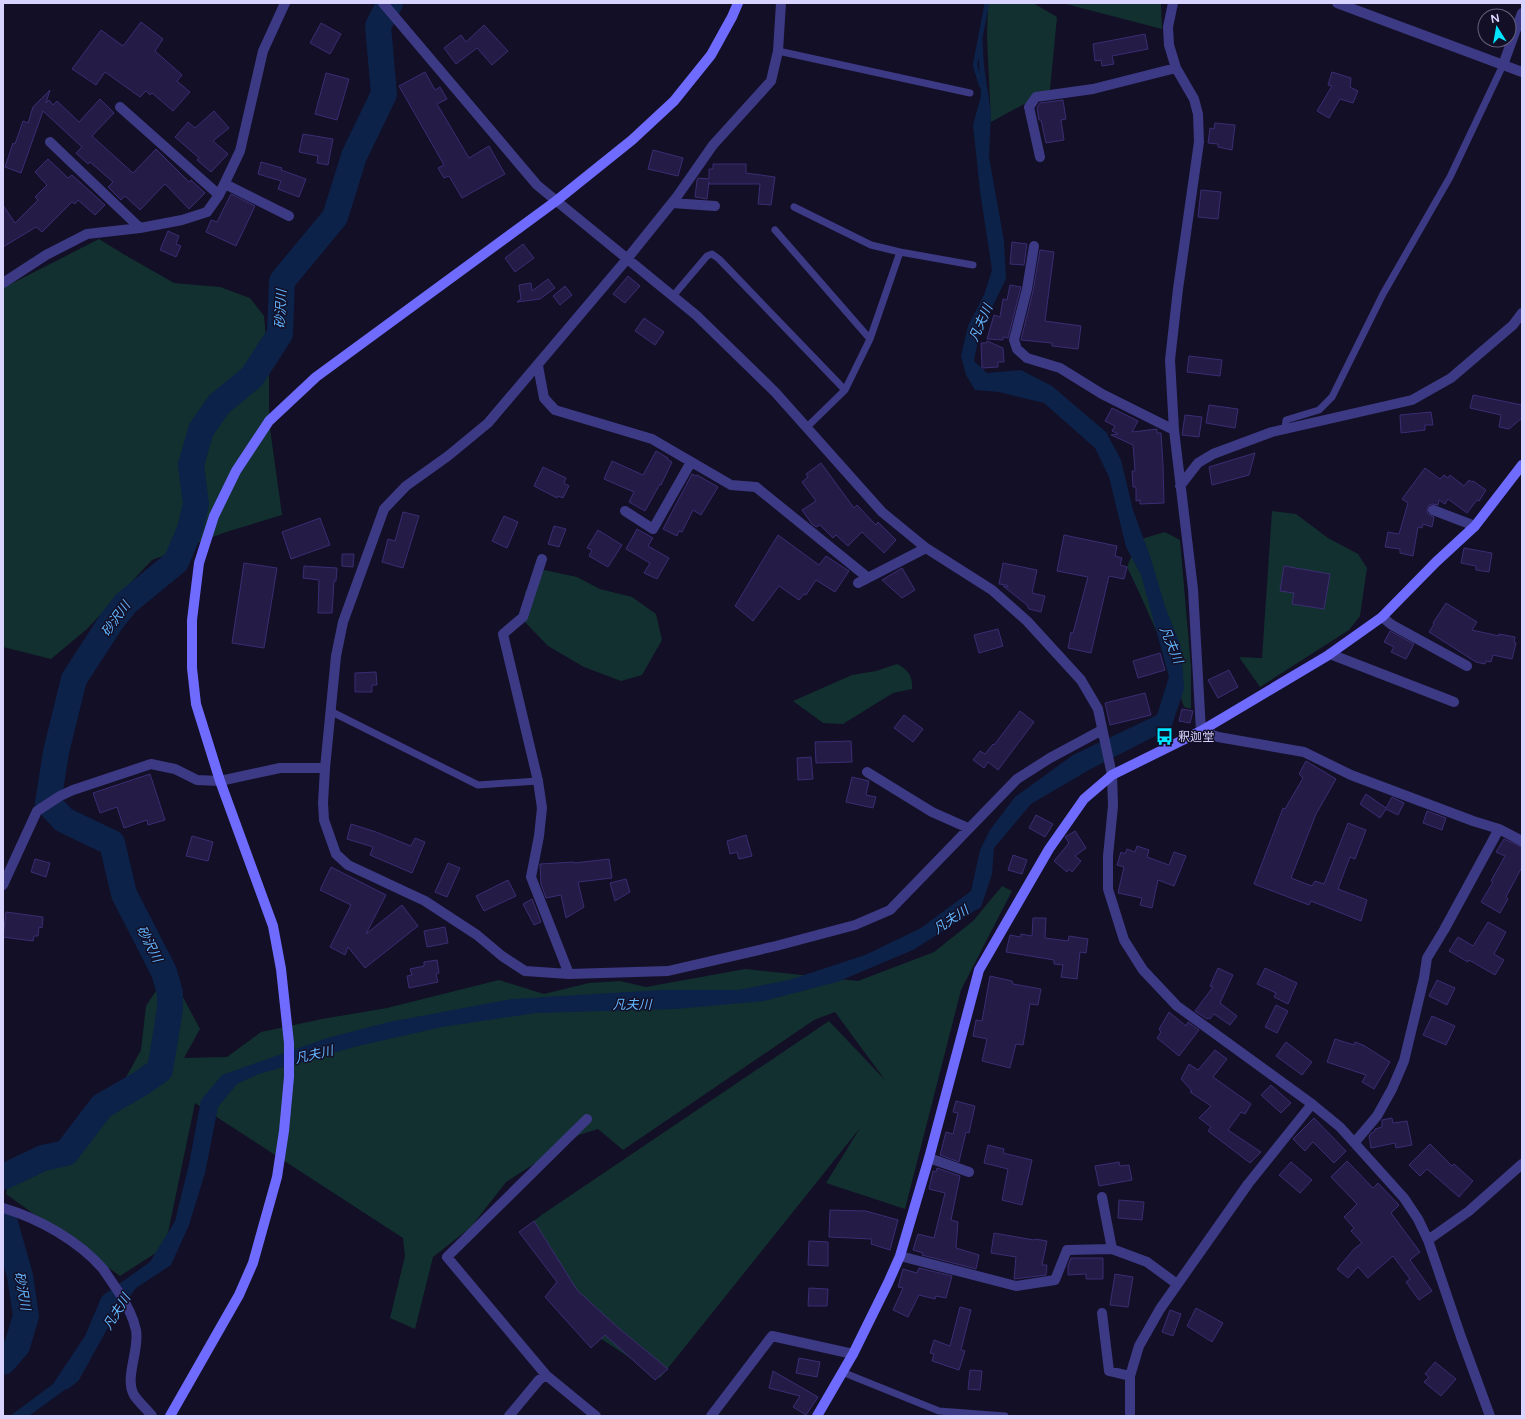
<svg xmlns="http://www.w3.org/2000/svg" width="1525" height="1419" viewBox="0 0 1525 1419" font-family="'Varela Round','Noto Sans JP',sans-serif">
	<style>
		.green { fill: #12302f }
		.water { fill: #0c2248 }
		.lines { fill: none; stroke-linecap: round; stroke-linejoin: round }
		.stream { stroke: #0c2248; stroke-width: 4.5 }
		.river { stroke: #0c2248; stroke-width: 26 }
		.building { fill: #241b47; stroke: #3b2d73 }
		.lane { stroke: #3d3a85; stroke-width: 7 }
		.street { stroke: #3d3a85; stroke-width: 10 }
		.secondary { stroke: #6f6bff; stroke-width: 10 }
		.labels { text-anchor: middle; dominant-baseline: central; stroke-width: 3; stroke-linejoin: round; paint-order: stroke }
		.poi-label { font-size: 12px; fill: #d9d4ff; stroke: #130f26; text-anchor: start }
		.water-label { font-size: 13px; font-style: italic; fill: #62b6ff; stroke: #130f26 }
	</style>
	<rect width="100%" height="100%" fill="#130f26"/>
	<path class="green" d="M988,3H1033L1057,17L1050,90L991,122L987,37Z
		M1062,3H1161L1162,29Z
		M99,239L125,255L174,283L220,287L250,298L264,316L269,370V421L282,515L226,532L152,560L87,629L51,659L3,647V288Z
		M1272,511L1296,514L1328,538L1358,554L1367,568L1360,616L1349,630L1260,687L1239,657L1262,658Z
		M1165,532L1180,540L1191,667V709L1184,707C1169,658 1149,612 1127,567L1138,540Z
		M544,570L577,577L600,589L632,597L656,614L662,640L642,675L621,681L584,667L548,646L524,621L525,592Z
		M897,664C908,669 913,677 912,689L893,693L843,724L823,723L793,701L852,675L876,671Z
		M1002,886L1012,891L961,990L905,1209L826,1183L860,1128L660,1378L600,1338L519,1232L543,1214L829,1021L885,1080L835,1012L814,1020L623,1150L598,1129L579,1135L506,1182L471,1227L433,1257L415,1329L390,1318L405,1256L403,1238L195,1103L165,1247L120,1276L6,1194L12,1168L52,1166L91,1129L113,1101L141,1050L146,1006L169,971L200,1029L184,1058L227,1057L261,1032L322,1019L387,1008L499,980L544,994L589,983L620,981L646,987L745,969L858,981L934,952L973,921Z"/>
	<path class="water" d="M982,31L984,66L991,113L989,157L1004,241L1006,279L979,334L974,361L987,373L1021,370L1052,386L1106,432L1121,460L1133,510L1150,556L1166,609L1181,647L1184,689L1171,728L1089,770L1031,804L994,848L992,874L981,907L913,950L837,982L764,1001L676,1009L536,1013L442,1027L354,1047L259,1074L237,1084L218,1107L205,1173L189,1225L171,1265L136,1288L106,1328L70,1386L29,1416H10L53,1384L85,1336L102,1296L150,1262L175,1221L189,1164L201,1100L222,1075L327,1038L389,1022L512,999L661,990H738L789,980L865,955L921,928L971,891L980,850L990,830L1015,797L1073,755L1157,715L1169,677L1141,575L1126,547L1109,477L1095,448L1044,403L999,392L975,390L966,375L961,356L968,326L984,295L992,270L980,191L973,125L981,96L978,47Z"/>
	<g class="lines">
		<path class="stream" d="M981,85L975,65L987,3
			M67,1387L77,1379L108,1323"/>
		<path class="river" d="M3,1177L43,1158L66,1153L102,1106L140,1084L160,1070L170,1009V993L164,972L124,894L112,843L64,820L48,803L56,752L74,679L111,622L126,603L176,562L190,529L196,504L191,465L201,430L219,404L252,377L280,334L282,281L335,217L354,156L384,94L378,26L390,3
			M3,1216L20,1276L26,1316L17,1346L3,1362"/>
	</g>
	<path class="building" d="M141,22L163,39L155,51L182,75L177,81L190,92L173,111L152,93L150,95L146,91L140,97L105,72L96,85L72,69L101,30L123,46Z
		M321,23L341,34L330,54L310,43Z
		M484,25L508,51L492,65L477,48L456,64L444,48L461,35L466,42Z
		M1145,34L1148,49L1112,56L1114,64L1102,66L1101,60L1095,61L1093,44Z
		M425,72L435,90L440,87L447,99L437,104L469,158L489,146L505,174L462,198L449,176L444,178L438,168L444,165L399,86Z
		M1332,72L1351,78L1350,87L1358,91L1353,103L1340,99L1329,118L1317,111L1332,86L1328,85Z
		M326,73L349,79L337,120L315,114Z
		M50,90L46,103L49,100L53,105L57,101L79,122L100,99L114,113L92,136L133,173L156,149L189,182L191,180L205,193L189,209L165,184L140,210L125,196L121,200L108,187L113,182L90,162L88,164L76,153L82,147L43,111L21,173L5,167L13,143L15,144L23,121L28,123L33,107Z
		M1063,100L1066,119L1061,120L1064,140L1046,143L1041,120H1039L1037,108L1040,103Z
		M214,111L229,128L213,141L228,154L211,172L197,160L199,158L175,137L188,122L195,128Z
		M1215,123L1235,125L1232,150L1218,147V144L1208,143L1210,128L1214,129Z
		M303,134L333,139L328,165L317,163L318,156L299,152Z
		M653,150L683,158L678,176L648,169Z
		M48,159L68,178L72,175L105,205L95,215L78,200L75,204L72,202L42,232L36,227L3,247V205L15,223L38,200L35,197L47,185L35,172Z
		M261,162L282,168L281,170L306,179L299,197L278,189L281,181L258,174Z
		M713,164H746V173L775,177L771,205L758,204L760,184H709V182L707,199L695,197L697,180L698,178L709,179V169H713Z
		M1201,190L1221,192L1218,219L1198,217Z
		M231,194L255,206L236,246L206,232L211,220L217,222Z
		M168,231L179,236L176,244L181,246L176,257L160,250Z
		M1012,242L1027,244L1024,265L1010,264Z
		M523,244L534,258L515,272L505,258Z
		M1040,250L1054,252L1045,321L1081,326L1078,349L1052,346V343L1021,340L1033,291Z
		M628,276L640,286L625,303L613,294Z
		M548,279L555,288L540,299L517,302L521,299L519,285L531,283L532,291Z
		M1010,285L1021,287L1008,338L1003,337V340L987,339L994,315L1000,317L1003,299L1007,300Z
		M565,286L572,295L560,305L553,296Z
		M644,318L664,332L655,345L635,331Z
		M987,341L1003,348L1004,362H998V367L982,368L981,343H986Z
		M1189,356L1222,360L1220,376L1187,372Z
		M1473,395L1522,405V418L1509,429L1499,427L1501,415L1470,408Z
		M1209,405L1238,409L1235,428L1206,423Z
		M1112,408L1138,421L1132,432L1157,429V433H1161L1163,465L1164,503L1140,504V500L1136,501V487H1133L1132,471H1135L1133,445L1111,435L1118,434L1112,431L1115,426L1105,421Z
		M1431,412L1433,425H1425V430L1401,433L1400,415Z
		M1185,415L1202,417L1199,437L1182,435Z
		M656,451L668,458L667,459L672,462L661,485L660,484L645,511L629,502L634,492L604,479L612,461L643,475Z
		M1255,453L1249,475L1212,485L1209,467Z
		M821,463L854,508L857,505L876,525L878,522L896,540L884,553L862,532L848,546L836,535L833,538L820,525L816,527L812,524L802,510L816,501L802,482L808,477L806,474Z
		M543,467L566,478L564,483L569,486L563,498L558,496L557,498L534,486Z
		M1425,468L1440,479L1444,475L1448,478L1450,475L1464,486L1469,480L1472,482L1473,481L1486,490L1479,501L1477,500L1467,513L1448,499L1445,504L1439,500L1438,505L1432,504L1429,505L1427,511L1428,514L1434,517L1432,527L1423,524L1422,528L1418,527L1413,556L1400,553V549L1385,547L1388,532L1399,534L1408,503L1402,499Z
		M692,474L696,476L697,475L718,487L701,515L693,510L682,532L679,531L677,536L663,529Z
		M403,512L419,516L403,568L382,562L388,539L395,541Z
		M504,516L518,522L507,548L492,541Z
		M320,518L330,545L291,559L282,532Z
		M554,526L566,529L559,547L548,544Z
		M637,529L653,538L648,546L669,558L657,579L644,573L650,563L626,549Z
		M598,530L622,545L608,567L589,556L592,550L587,548Z
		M778,535L819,565L826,556L849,571L835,592L816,580L806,595L804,594L799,600L779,586L753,621L735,606Z
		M1064,535L1117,546L1115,556L1122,558L1120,565L1127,567L1124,579L1109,576L1091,653L1068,648L1071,632L1073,633L1088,577L1057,571Z
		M1464,548L1492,553L1489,572L1476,570V566L1461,563Z
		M342,554H354L353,567L342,566Z
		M244,563L277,568L264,648L232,643Z
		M1003,563L1037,570L1032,593L1045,596L1041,612L1029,609L1027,605L1003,586L1008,587L1007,585L999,584Z
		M304,566L337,568L336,581H334L332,613H318L319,580L303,578Z
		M1284,566L1330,574L1324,609L1292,604L1294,593L1280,591Z
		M902,568L915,590L902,598L882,580Z
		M1446,603L1477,622L1472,630L1499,636V634L1515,637L1514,642L1516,643L1512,659L1493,655L1491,662L1486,661L1485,664L1476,662L1429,632L1434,624L1433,623Z
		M998,629L1003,646L979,653L974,635Z
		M1390,631L1414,644L1406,659L1391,652L1394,647L1384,642Z
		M1160,653L1165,670L1138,678L1133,661Z
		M1229,670L1238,687L1218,698L1208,680Z
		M376,672L377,685H372V692H355V673Z
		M1145,693L1151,715L1110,725L1105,703Z
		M1182,709L1193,711L1190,723L1179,721Z
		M1020,711L1034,722L998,770L988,762L984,768L973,760L980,751L985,754L993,744L994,745Z
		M904,715L923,729L913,742L894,728Z
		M851,741L852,762L816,763L815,742Z
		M811,757L813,779L798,780L797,758Z
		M1306,761L1336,779L1316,814L1291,878L1312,886L1315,881L1324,884L1348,823L1366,830L1355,859L1350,857L1338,889L1367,900L1361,921L1311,901L1309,905L1254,884L1283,808L1285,809L1303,778L1299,774Z
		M150,774L165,820L148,825L147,820L124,828L117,807L100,813L93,793Z
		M852,777L869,781L866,795L876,797L873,808L846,802Z
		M1366,794L1386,808L1392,797L1404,803L1398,815L1386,809L1380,818L1360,804Z
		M1427,811L1446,818L1442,830L1423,823Z
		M1036,815L1053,824L1045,837L1029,828Z
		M351,824L376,832L411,846L415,838L425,842L412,873L370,855L373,847L347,839Z
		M1075,831L1086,848L1075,856L1081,861L1072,872L1069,869L1067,872L1054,861L1069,843L1065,837Z
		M746,835L752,856L739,859L737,852L730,854L727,841Z
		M192,836L213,842L208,861L186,856Z
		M1504,839L1522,847V867L1506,897L1508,899L1500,913L1481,902L1493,882L1491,881L1505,856L1496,852Z
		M1137,846L1149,850L1147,857L1169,865L1174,852L1186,856L1174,886L1158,880L1152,908L1140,905L1142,898L1118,893L1124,867L1117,865L1121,852L1125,854L1127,849L1135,852Z
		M1013,855L1027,860L1022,874L1008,870Z
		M35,859L50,863L46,877L31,872Z
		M609,859L612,878L578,882L584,907L566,918L561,895L546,898L541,884L540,864L574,862V863Z
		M448,863L460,868L447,897L435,892Z
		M331,867L386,895L366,934L402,905L418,926L365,968L348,947L345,955L330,947L351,905L320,890Z
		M626,879L630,892L615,901L610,883Z
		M508,880L516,896L484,911L476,896Z
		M532,899L541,922L534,925L523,904Z
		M6,912L43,917L42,928L39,927L38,936H34L33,941L3,937Z
		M1033,918H1046L1045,938L1068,941L1069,936L1088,939L1086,953L1080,952L1077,979L1061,977L1063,965L1054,964V960L1006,952L1010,935L1020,937L1021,934L1032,936Z
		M1488,922L1506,932L1494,954L1504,960L1495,975L1469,960L1468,962L1449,951L1458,937L1473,946Z
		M445,927L448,943L427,947L424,931Z
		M437,960L439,973L436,974L438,982L409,988L407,976L412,975L410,969L424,966V962Z
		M1218,968L1233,975L1220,1003L1237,1016L1230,1025L1214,1014L1210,1019L1208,1018L1207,1019L1195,1011L1213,987L1210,986Z
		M1265,968L1297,983L1288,1004L1274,997L1276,993L1257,984Z
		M990,976L1012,981L1013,984L1041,989L1038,1005L1030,1004L1023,1045L1016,1044L1010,1068L982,1061L987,1039L973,1036L976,1020L982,1021Z
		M1437,980L1455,988L1447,1005L1429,996Z
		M1276,1005L1288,1011L1277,1033L1265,1027Z
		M1169,1012L1186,1026L1188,1022L1199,1030L1179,1056L1157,1038L1161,1032L1159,1029Z
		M1432,1016L1455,1026L1446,1045L1423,1035Z
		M1335,1039L1354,1045L1355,1042L1363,1045L1390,1062L1374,1089L1362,1082L1366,1075L1327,1062Z
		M1286,1042L1312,1062L1302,1075L1276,1056Z
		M1215,1050L1227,1059L1213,1077L1251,1104L1245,1114L1241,1112L1228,1130L1261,1152L1250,1163L1208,1131L1211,1127L1199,1118L1211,1106L1190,1092L1192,1091L1181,1079L1189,1064L1198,1070Z
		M1271,1085L1291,1103L1281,1113L1261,1095Z
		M956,1101L975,1106L969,1133L966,1132L959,1162L940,1155L946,1132L953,1134L958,1113L953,1112Z
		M1314,1118L1346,1151L1334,1163L1313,1142L1305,1151L1293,1139Z
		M1392,1118L1393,1123L1407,1121L1412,1145L1396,1148L1395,1143L1371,1148L1369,1136L1371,1133L1374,1132L1375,1129L1382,1127V1120Z
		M1430,1144L1452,1166L1454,1164L1473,1181L1459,1197L1427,1169L1420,1176L1409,1165Z
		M988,1145L1004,1149L1003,1153L1032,1160L1022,1205L1002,1200L1008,1169L984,1163Z
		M1347,1161L1373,1188L1378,1183L1399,1205L1391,1213L1420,1252L1410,1260L1432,1291L1419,1300L1406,1282L1410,1279L1393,1256L1368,1278L1358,1267L1348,1278L1337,1269L1354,1249L1362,1243L1351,1231L1354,1228L1344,1217L1357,1204L1331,1177Z
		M1119,1162L1120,1166L1129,1165L1132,1180L1099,1186L1095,1166Z
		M1291,1162L1312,1180L1300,1193L1279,1175Z
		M937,1168L960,1176L951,1220L958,1222L956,1248L979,1255L976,1269L922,1255L923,1253L913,1250L918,1234L934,1238L945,1193L929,1189L933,1171L936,1172Z
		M1119,1200L1144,1202L1142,1220L1118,1218Z
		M830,1210L866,1211L898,1220L890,1250L871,1244L872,1239L829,1237Z
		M534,1221L577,1290L615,1325L668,1369L655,1380L605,1335L591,1348L545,1297L557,1282L519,1232Z
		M994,1233L1034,1240L1035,1239L1047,1241L1042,1265H1047L1046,1275L1014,1279L1016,1257L991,1253Z
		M809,1241L828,1242V1266L808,1265Z
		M1071,1258H1103V1279H1086V1274L1068,1275V1266Z
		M919,1268L952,1276L946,1298L936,1296L935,1299L919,1295L908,1317L893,1310L903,1288L898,1287L903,1269L917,1273Z
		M1115,1274L1133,1277L1128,1307L1110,1305Z
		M809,1288L828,1289L827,1306H808Z
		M960,1307L971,1310L961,1350L965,1351L959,1370L932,1361L934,1354L930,1353L934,1340L950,1346Z
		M1196,1308L1223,1323L1212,1342L1187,1326Z
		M1170,1310L1181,1314L1173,1336L1162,1332Z
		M799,1358L820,1362L817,1377L796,1373Z
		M1435,1362L1456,1379L1441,1396L1424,1382L1429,1377L1425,1374Z
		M970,1370L982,1371L980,1390L968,1389Z
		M773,1371L818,1397L806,1415L793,1407L800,1396L769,1388Z"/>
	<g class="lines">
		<path class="lane" d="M778,51L970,93
			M794,207L871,245L900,252L973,265
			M775,230L870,339
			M673,296L707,256L712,254L719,259L845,390
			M807,427L845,390L870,339L900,252
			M1285,429L1286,420L1319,410L1332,397L1383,294L1450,177L1503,65
			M330,711L478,785L538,781
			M842,1372L939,1411L1005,1416"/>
		<path class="street" d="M383,3L537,185L696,315L775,392L882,512L926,548L992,590L1027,621L1081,680L1098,709L1112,775L1113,806L1108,856V889L1124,940L1143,970L1177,1006L1312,1104L1340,1127L1404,1198L1418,1219L1428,1240L1461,1337L1490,1416
			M781,3L778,51L771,81L713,145L676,198L627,259L488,423L448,456L406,486L384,509L343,622L336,656L325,768L323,803L324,820L336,854L348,865L425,901L477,935L502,956L525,971L569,974L668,971L776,946L855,925L890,910L1017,779L1050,758L1102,730
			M1173,3L1168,27L1169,45L1176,68L1194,99L1198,114L1199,142L1178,289L1170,360L1174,430L1193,589L1201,731L1218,737L1304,752L1351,775L1473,821L1499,829L1522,841
			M1337,3L1522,72
			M1503,65L1522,13
			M120,107L219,195
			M50,142L140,228
			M1040,157L1029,107L1036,97L1093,89L1176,68
			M225,184L289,216
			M672,203L715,206
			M1034,246L1027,289L1014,340L1017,349L1027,358L1060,368L1102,394L1174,430
			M3,283L46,255L87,234L140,228L182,220L207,212L219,195L240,151L263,51L285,3
			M538,366L544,398L555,410L652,439L731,485L756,487L867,577
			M1180,486L1198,463L1213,454L1272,432L1412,400L1451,378L1513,325L1522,313
			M1433,510L1475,526
			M625,511L653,529L691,462
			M542,559L523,617L503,634L538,781L542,808L539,836L531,877L569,974
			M858,583L926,548
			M1382,617L1392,625L1467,666
			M1330,654L1454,702
			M867,772L932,812L968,828
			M3,885L37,811L60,796L73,790L151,764L175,769L197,780L220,781L280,768H325
			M1355,1142L1377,1116L1392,1089L1404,1061L1424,978L1427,958L1444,930L1499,829
			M929,1158L969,1172
			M1102,1197L1112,1249
			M3,1208C38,1218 79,1241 103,1269C108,1276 113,1284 118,1291C126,1303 133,1316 136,1330C140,1349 124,1378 134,1395C139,1403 147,1409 152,1416
			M1428,1240L1469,1211L1522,1164
			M900,1256L1016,1286L1055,1280L1067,1250L1112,1249L1147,1262L1177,1284
			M1102,1313L1109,1371L1130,1376
			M546,1375L447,1257L587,1119
			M509,1416L539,1380L546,1375L596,1416
			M711,1416L772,1336L853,1354
			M1130,1416V1376L1139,1346L1160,1309L1248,1184L1312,1104"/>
		<path class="secondary" d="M170,1416L239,1295L253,1263L277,1177L284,1131L289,1077V1043L281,969L273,926L220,781L196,704L192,668V620L199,563L214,516L236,471L269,421L316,377L556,201L632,140L674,101L711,55L732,17L738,3
			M817,1416L853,1354L888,1283L900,1256L929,1158L979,970L1049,849L1084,799L1112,775L1201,731L1327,656L1382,617L1436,562L1475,526L1522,465"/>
	</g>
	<defs>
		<symbol id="bus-bare" viewBox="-9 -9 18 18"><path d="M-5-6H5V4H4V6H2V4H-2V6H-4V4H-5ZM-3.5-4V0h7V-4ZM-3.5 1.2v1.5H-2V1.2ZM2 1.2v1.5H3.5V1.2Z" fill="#00e5ff" stroke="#130f26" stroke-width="2.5" paint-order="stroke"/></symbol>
	</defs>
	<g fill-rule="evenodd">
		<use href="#bus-bare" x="1152" y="724" width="25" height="25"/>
	</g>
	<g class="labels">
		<g class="poi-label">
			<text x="1178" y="737">釈迦堂</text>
		</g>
		<g class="water-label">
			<text transform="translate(281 309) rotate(-87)">砂沢川</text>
			<text transform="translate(981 323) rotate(-66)">凡夫川</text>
			<text transform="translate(116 619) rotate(-54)">砂沢川</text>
			<text transform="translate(1171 645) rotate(67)">凡夫川</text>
			<text transform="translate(951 920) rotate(-34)">凡夫川</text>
			<text transform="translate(149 944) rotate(63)">砂沢川</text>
			<text x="632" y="1005">凡夫川</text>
			<text transform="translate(314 1055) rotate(-13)">凡夫川</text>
			<text transform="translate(22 1291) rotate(80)">砂沢川</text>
			<text transform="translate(117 1312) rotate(-58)">凡夫川</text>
		</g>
	</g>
	<rect width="1525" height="1419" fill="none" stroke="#d9d4ff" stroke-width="8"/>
	<g transform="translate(1497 28) rotate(349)"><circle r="19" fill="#130f26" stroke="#625e7d"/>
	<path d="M0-3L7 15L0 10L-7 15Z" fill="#00e5ff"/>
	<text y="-6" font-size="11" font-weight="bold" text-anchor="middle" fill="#d9d4ff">N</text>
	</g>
</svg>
